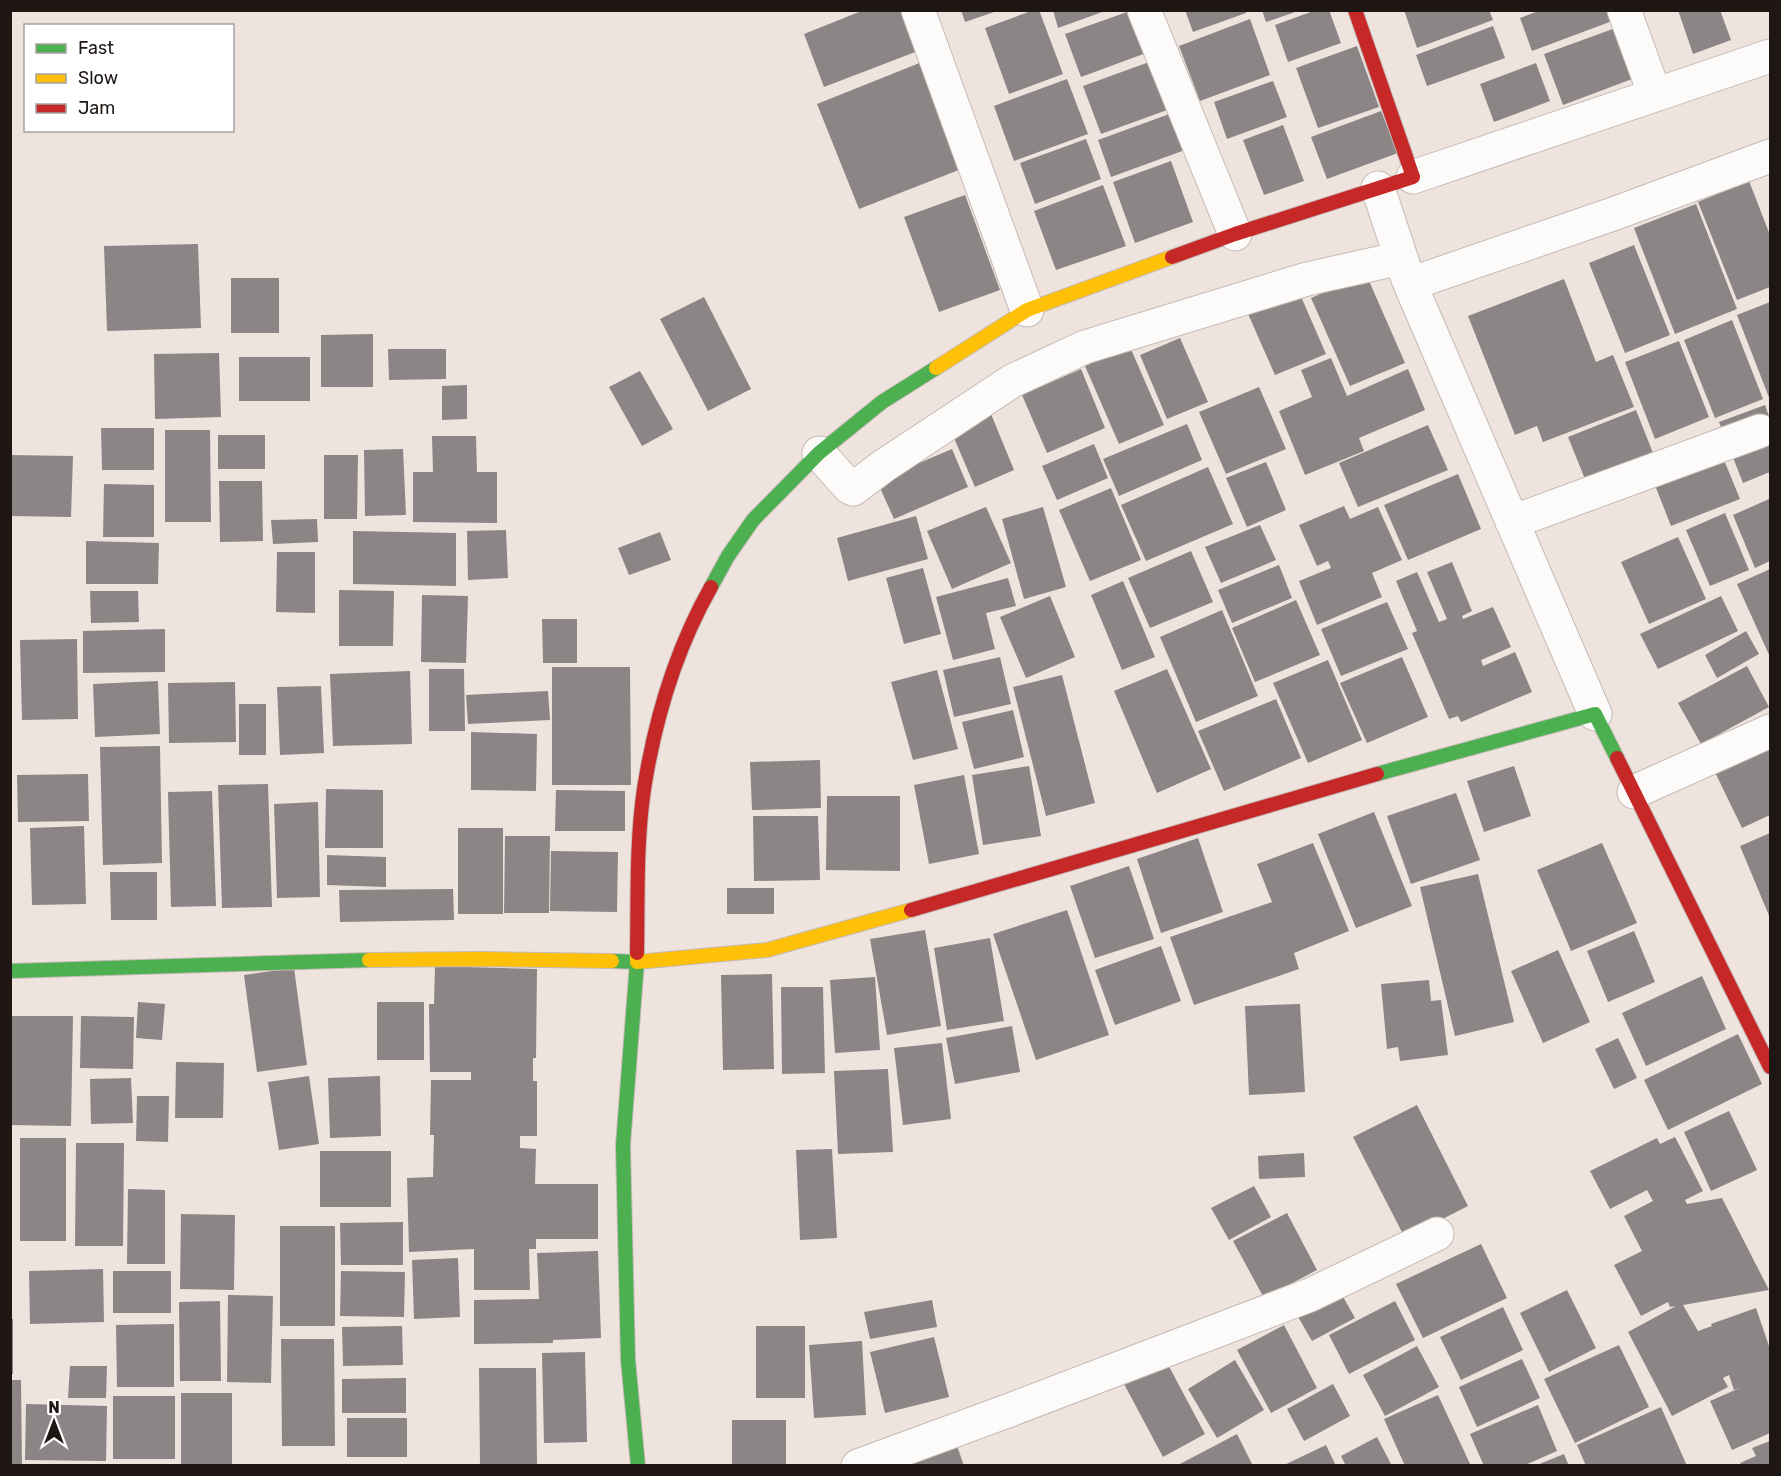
<svg xmlns="http://www.w3.org/2000/svg" width="1781" height="1476" viewBox="0 0 1781 1476" font-family="Rubik,sans-serif">
	<style>
		.building { fill: #8c8585 }
		.lines { fill: none; stroke-linecap: round; stroke-linejoin: round }
		.street-casing { stroke: #c4bab6; stroke-width: 35 }
		.fast-casing { stroke: #c4bab6; stroke-width: 16 }
		.slow-casing { stroke: #c4bab6; stroke-width: 16 }
		.jam-casing { stroke: #c4bab6; stroke-width: 16 }
		.street { stroke: #fdfbfa; stroke-width: 33 }
		.fast { stroke: #4caf50; stroke-width: 14 }
		.slow { stroke: #ffc107; stroke-width: 14 }
		.jam { stroke: #c62828; stroke-width: 14 }
	</style>
	<rect width="100%" height="100%" fill="#efe3de"/>
	<path class="building" d="M864,10H908L923,49L824,87L804,34Z
		M961,10H997V11L965,22Z
		M1034,10H1039L1063,74L1009,94L985,28Z
		M1053,10H1105V11L1058,28Z
		M1185,10H1246V13L1193,32Z
		M1262,10H1298V11L1266,22Z
		M1316,10H1329L1341,43L1288,62L1275,25Z
		M1404,10H1489L1493,20L1417,48Z
		M1541,10H1621L1623,17L1532,51L1520,18Z
		M1678,10H1720L1731,40L1693,54Z
		M1130,11L1146,53L1081,77L1065,34Z
		M1250,19L1270,75L1200,101L1179,46Z
		M1493,26L1505,58L1427,86L1416,55Z
		M1621,26L1640,76L1563,105L1544,54Z
		M1357,46L1379,107L1318,128L1296,68Z
		M1152,61L1170,109L1101,134L1083,86Z
		M922,62L964,168L859,209L817,104Z
		M1536,63L1550,101L1494,122L1480,84Z
		M1067,79L1088,134L1014,161L994,106Z
		M1273,81L1287,117L1227,139L1214,102Z
		M1381,111L1398,153L1327,179L1311,137Z
		M1172,113L1185,150L1111,177L1098,140Z
		M1283,125L1304,181L1264,195L1243,140Z
		M1086,139L1101,179L1035,204L1020,163Z
		M1171,161L1193,222L1135,243L1113,182Z
		M1749,181L1770,235V287L1737,300L1698,202Z
		M1103,185L1126,246L1056,270L1034,211Z
		M965,195L1000,290L939,312L904,217Z
		M1696,204L1737,309L1675,334L1634,228Z
		M198,244L201,328L107,331L104,246Z
		M1634,245L1670,335L1625,353L1589,263Z
		M1366,274L1405,363L1350,386L1311,298Z
		M231,278H279V333H231Z
		M1564,279L1596,362L1613,355L1634,407L1543,442L1537,426L1515,435L1468,316Z
		M1296,285L1326,354L1275,375L1245,307Z
		M704,297L751,389L708,411L660,319Z
		M1770,302V400L1737,315Z
		M1732,320L1763,399L1715,418L1684,340Z
		M373,334V387H321V335Z
		M1180,338L1208,402L1167,419L1140,355Z
		M1679,341L1709,417L1655,439L1625,362Z
		M1130,347L1164,425L1119,444L1085,366Z
		M388,349H446V379L389,380Z
		M219,353L221,417L155,419L154,354Z
		M239,357H310V401H239Z
		M1331,358L1347,396L1408,369L1425,410L1359,438L1364,451L1305,475L1279,411L1312,397L1301,370Z
		M1081,369L1105,428L1047,453L1022,395Z
		M640,371L673,429L642,446L609,387Z
		M467,385V419L442,420V386Z
		M1259,387L1286,449L1226,474L1199,412Z
		M1765,405L1770,419V472L1743,483L1719,422Z
		M1636,410L1655,458L1587,484L1568,437Z
		M991,414L1014,470L975,487L951,431Z
		M1187,424L1202,460L1119,496L1103,459Z
		M1428,425L1448,470L1358,507L1339,463Z
		M101,428H154V470H102Z
		M165,430H210L211,522H165Z
		M218,435H265V469H218Z
		M432,436H476L477,472H497V523L413,522V472H433Z
		M1717,443L1740,499L1671,526L1649,470Z
		M1094,444L1108,478L1057,500L1042,466Z
		M403,449L406,515L365,516L364,450Z
		M952,449L968,487L894,519L877,481Z
		M10,455L73,456L71,517L10,516Z
		M324,455H358L357,519H324Z
		M1266,462L1286,510L1247,527L1226,478Z
		M1208,467L1233,524L1146,561L1121,505Z
		M1458,474L1481,529L1408,560L1384,505Z
		M219,481H262L263,541L220,542Z
		M104,484L154,485V537H103Z
		M1111,488L1141,560L1090,581L1059,510Z
		M1769,499L1770,561L1755,568L1733,515Z
		M1344,506L1350,519L1378,507L1402,560L1372,573L1382,597L1317,625L1299,581L1331,568L1328,561L1317,566L1299,525Z
		M986,507L1011,563L952,589L927,531Z
		M1043,507L1066,587L1024,599L1002,519Z
		M1725,513L1749,570L1710,586L1686,530Z
		M916,516L928,559L848,581L837,538Z
		M317,519L318,542L273,544L271,520Z
		M1260,525L1276,560L1221,583L1205,547Z
		M506,530L508,578L468,580L467,531Z
		M353,531L456,533V586L353,584Z
		M660,532L671,560L629,575L618,548Z
		M1678,537L1706,599L1649,624L1621,562Z
		M86,541L159,543L158,584H86Z
		M1191,551L1213,602L1150,628L1128,578Z
		M277,552H315V613L276,612Z
		M1452,562L1472,611L1462,616L1463,619L1493,607L1511,647L1481,660L1483,666L1515,652L1532,692L1461,722L1458,716L1449,719L1412,633L1417,631L1396,581L1417,572L1439,622L1447,619L1427,572Z
		M1279,565L1292,598L1232,623L1218,590Z
		M923,568L941,634L904,644L886,578Z
		M1770,569V657L1737,584Z
		M1008,578L1016,606L986,613L995,649L953,660L936,597Z
		M1123,581L1155,657L1122,670L1091,595Z
		M339,590L394,591L393,646H339Z
		M90,591H138L139,622L91,623Z
		M422,595L468,596L466,663L421,662Z
		M1050,596L1075,657L1026,678L1000,617Z
		M1721,596L1738,631L1658,669L1640,634Z
		M1296,600L1320,655L1255,682L1232,628Z
		M1387,602L1408,649L1341,676L1321,629Z
		M1222,610L1258,696L1196,722L1160,637Z
		M542,619H577V663H543Z
		M165,629V672L83,673V631Z
		M1746,631L1759,654L1717,678L1705,655Z
		M77,639L78,719L22,720L20,640Z
		M1000,657L1011,704L954,717L943,670Z
		M1402,657L1428,717L1367,743L1340,683Z
		M1328,660L1362,740L1308,763L1273,683Z
		M1747,666L1769,707L1701,744L1678,703Z
		M552,667H630L631,785H552Z
		M429,669H464L465,731H429Z
		M1167,669L1211,769L1157,793L1114,691Z
		M937,670L958,749L913,760L891,682Z
		M410,671L412,744L333,746L330,674Z
		M1062,675L1095,803L1046,816L1013,687Z
		M158,681L160,734L95,737L93,684Z
		M235,682L236,742L169,743L168,683Z
		M321,686L324,753L280,755L277,687Z
		M548,691L550,720L468,724L466,695Z
		M1276,699L1301,758L1224,791L1198,731Z
		M239,704H266V755H239Z
		M1013,710L1024,757L974,769L962,722Z
		M471,732L537,734L536,791L471,790Z
		M1770,738V815L1742,828L1712,766Z
		M160,746L162,863L103,865L100,747Z
		M820,760L821,808L752,810L750,762Z
		M1029,766L1041,836L983,845L972,775Z
		M1514,766L1531,816L1484,832L1467,781Z
		M88,774L89,821L18,822L17,775Z
		M964,775L979,854L929,864L914,785Z
		M268,784L272,907L222,908L218,785Z
		M326,789L383,790V848H325Z
		M556,790L625,791V831H555Z
		M212,791L216,906L171,907L168,792Z
		M1456,793L1480,860L1411,884L1387,816Z
		M827,796H900V871L826,870Z
		M318,802L320,897L277,898L274,804Z
		M1374,812L1412,906L1356,928L1318,834Z
		M753,816H818L820,880L754,881Z
		M84,826L86,904L32,905L30,828Z
		M458,828H503V914H458Z
		M1770,833V918L1740,846Z
		M505,836H550L549,913H504Z
		M1198,838L1223,912L1161,933L1137,859Z
		M1313,843L1349,931L1294,953L1299,969L1194,1005L1170,937L1272,902L1257,864Z
		M1602,843L1637,923L1571,951L1537,870Z
		M551,851L618,852L617,912L550,911Z
		M327,855L386,857V887L327,885Z
		M1129,866L1154,939L1095,958L1070,886Z
		M110,872H157V920H111Z
		M1478,874L1514,1022L1455,1036L1420,887Z
		M727,888H774V914H727Z
		M453,889L454,920L340,922L339,890Z
		M1067,910L1109,1035L1036,1060L993,934Z
		M925,930L941,1026L887,1035L870,939Z
		M1634,931L1655,982L1608,1002L1587,951Z
		M990,938L1004,1021L947,1030L934,948Z
		M1161,946L1181,1001L1115,1025L1095,970Z
		M1558,950L1590,1022L1543,1043L1511,971Z
		M435,966L537,969L536,1058H533V1081H537V1136H520V1148L536,1149L535,1184H598V1239H536V1249H529L530,1290H474V1249L409,1252L407,1178L433,1177L434,1135H430L431,1080H471V1072H430L429,1004H434Z
		M294,968L307,1065L257,1072L244,975Z
		M772,974L774,1069L723,1070L721,975Z
		M1702,976L1726,1029L1646,1066L1622,1013Z
		M875,977L880,1050L835,1053L830,980Z
		M1429,980L1431,1001L1441,1000L1448,1055L1400,1061L1398,1047L1387,1049L1381,984Z
		M781,987H823L825,1073L782,1074Z
		M138,1002L165,1004L162,1040L136,1038Z
		M377,1002H424V1060H377Z
		M1300,1004L1305,1092L1249,1095L1245,1006Z
		M10,1016H73L71,1126L10,1125Z
		M81,1016L134,1017L133,1069L80,1068Z
		M1012,1026L1020,1072L955,1084L946,1038Z
		M1738,1034L1762,1084L1668,1130L1644,1080Z
		M1618,1038L1637,1078L1614,1089L1595,1049Z
		M942,1043L951,1119L903,1125L894,1048Z
		M176,1062L224,1063L223,1118H175Z
		M888,1069L893,1152L838,1154L834,1071Z
		M309,1076L319,1144L279,1150L268,1082Z
		M380,1076L381,1136L330,1138L328,1078Z
		M131,1078L133,1123L91,1124L90,1079Z
		M137,1096H169L168,1142L136,1141Z
		M1417,1105L1468,1206L1405,1238L1353,1137Z
		M1729,1111L1757,1170L1711,1191L1684,1132Z
		M1675,1137L1703,1191L1685,1200L1687,1204L1722,1198L1769,1290L1683,1305L1698,1331L1712,1326L1711,1324L1756,1308L1770,1349V1433L1732,1450L1710,1401L1742,1387L1734,1390L1729,1375L1723,1378L1728,1387L1672,1416L1628,1332L1676,1306L1670,1307L1668,1302L1641,1316L1614,1265L1642,1251L1624,1216L1653,1201L1647,1190L1610,1209L1590,1171L1657,1138L1660,1144Z
		M20,1138H66V1241H20Z
		M76,1143H124L123,1246H75Z
		M832,1149L837,1238L800,1240L796,1150Z
		M320,1151H391V1207H320Z
		M1304,1153L1305,1177L1259,1179L1258,1156Z
		M1254,1186L1271,1217L1229,1240L1211,1208Z
		M128,1189L165,1190V1264H127Z
		M1287,1213L1317,1270L1264,1298L1233,1241Z
		M181,1214L235,1215L234,1290L180,1289Z
		M403,1222V1265H341L340,1223Z
		M280,1226H335V1326H280Z
		M1481,1244L1507,1298L1423,1338L1396,1284Z
		M598,1251L601,1338L553,1340V1343L474,1344V1300L539,1299L537,1253Z
		M458,1258L460,1317L414,1319L412,1260Z
		M103,1269L104,1322L30,1324L29,1271Z
		M113,1271H171V1313H113Z
		M341,1271L405,1272L404,1317L340,1316Z
		M1337,1286L1355,1318L1312,1341L1294,1310Z
		M1567,1290L1596,1348L1549,1372L1520,1313Z
		M228,1295L273,1296L271,1383L227,1382Z
		M932,1300L937,1327L870,1339L864,1312Z
		M220,1301L221,1381H180L179,1302Z
		M1395,1301L1415,1340L1349,1374L1329,1335Z
		M1503,1307L1523,1350L1461,1380L1440,1337Z
		M10,1319H13V1374H10Z
		M174,1324V1387H117L116,1325Z
		M1284,1325L1317,1388L1271,1413L1237,1350Z
		M402,1326L403,1365L343,1366L342,1327Z
		M756,1326H805V1398H756Z
		M934,1337L949,1397L885,1413L870,1352Z
		M281,1339H334L335,1446H282Z
		M862,1341L866,1415L814,1418L809,1345Z
		M1619,1345L1649,1407L1575,1443L1544,1379Z
		M1417,1346L1439,1387L1385,1416L1363,1375Z
		M585,1352L587,1442L544,1443L542,1353Z
		M1165,1359L1205,1434L1163,1457L1123,1382Z
		M1522,1359L1540,1398L1477,1427L1459,1387Z
		M1235,1360L1264,1410L1217,1438L1188,1389Z
		M70,1366H107L106,1398H68Z
		M479,1368H536L537,1466H480Z
		M406,1378V1413H342V1379Z
		M10,1380H21L22,1466H10Z
		M1333,1384L1350,1416L1304,1441L1287,1409Z
		M181,1393H232V1466H181Z
		M1438,1395L1471,1466H1405L1384,1419Z
		M113,1396H175V1459H113Z
		M26,1404L107,1406L106,1461L25,1460Z
		M1538,1405L1557,1451L1523,1466H1484L1470,1434Z
		M1661,1407L1687,1466H1586L1577,1445Z
		M347,1418H407V1457H347Z
		M732,1420H786V1466H732Z
		M953,1434L964,1466H892Z
		M1237,1434L1253,1466H1176Z
		M1377,1437L1392,1466H1346L1341,1456Z
		M1770,1441V1466H1742L1740,1463L1756,1456L1752,1448Z
		M1326,1445L1336,1466H1282Z
		M1564,1454L1569,1466H1537V1465Z"/>
	<g class="lines">
		<defs>
			<path id="street" d="M918,10L1027,310
				M1144,10L1235,234
				M1624,10L1655,95
				M1413,177L1770,56
				M1378,188L1408,279
				M819,453L849,487L853,489L882,467L1012,381L1085,347L1307,279L1401,258
				M1512,522L1760,431
				M1595,714L1410,284L1613,214L1770,156
				M1634,792L1770,731
				M858,1466L1010,1410L1310,1295L1437,1234"/>
			<path id="fast" d="M711,587L728,556L753,520L819,453L882,402L936,368
				M1377,774L1595,714L1617,758
				M612,961L637,962L623,1145L628,1360L638,1466
				M10,971L369,960"/>
			<path id="slow" d="M936,368L1027,310L1172,257
				M637,953V962L767,950L911,910
				M369,960L480,959L612,961"/>
			<path id="jam" d="M1172,257L1235,234L1413,177L1355,10
				M1617,758L1770,1067
				M911,910L1377,774
				M637,953C638,899 636,843 644,789C655,719 676,649 711,587"/>
		</defs>
		<use href="#street" class="street-casing"/>
		<use href="#fast" class="fast-casing"/>
		<use href="#slow" class="slow-casing"/>
		<use href="#jam" class="jam-casing"/>
		<use href="#street" class="street"/>
		<use href="#fast" class="fast"/>
		<use href="#slow" class="slow"/>
		<use href="#jam" class="jam"/>
	</g>
	<rect width="1781" height="1476" fill="none" stroke="#1d1612" stroke-width="24"/>
	<rect x="24" y="24" width="210" height="108" fill="#ffffff" stroke="#a5a2a0" stroke-width="1.5"/>
	<rect x="36" y="44" width="30" height="9" fill="#4caf50" stroke="#a5a2a0" stroke-width="1.5"/>
	<text x="78" y="54" font-size="18" fill="#1d1612">Fast</text>
	<rect x="36" y="74" width="30" height="9" fill="#ffc107" stroke="#a5a2a0" stroke-width="1.5"/>
	<text x="78" y="84" font-size="18" fill="#1d1612">Slow</text>
	<rect x="36" y="104" width="30" height="9" fill="#c62828" stroke="#a5a2a0" stroke-width="1.5"/>
	<text x="78" y="114" font-size="18" fill="#1d1612">Jam</text>
	<g transform="translate(54 1422)" stroke="#ffffff" stroke-width="4.5" paint-order="stroke">
	<path d="M0-4.5L10 22L0 15L-10 22Z" fill="#1d1612"/>
	<text y="-9" font-size="16" font-weight="bold" text-anchor="middle" fill="#1d1612">N</text>
	</g>
</svg>
